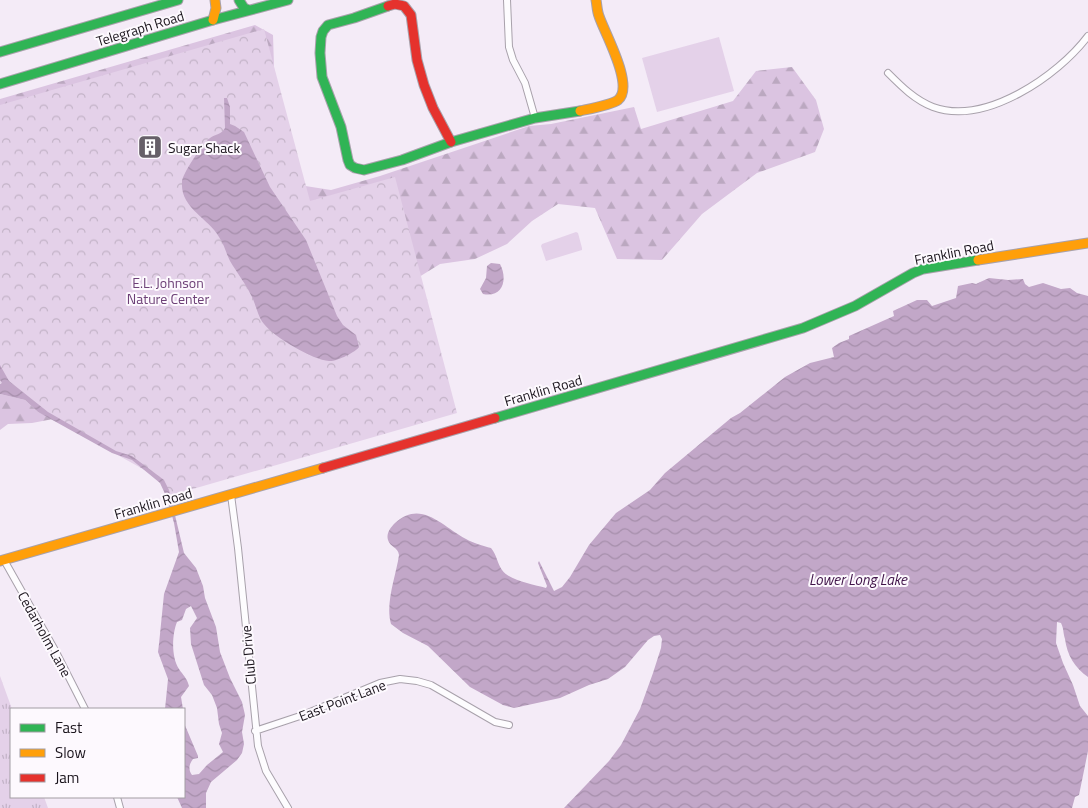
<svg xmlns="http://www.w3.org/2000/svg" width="1088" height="808" viewBox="0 0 1088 808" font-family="'Titillium Web',sans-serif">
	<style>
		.grass { fill: url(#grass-tufts) }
		.forest { fill: url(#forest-firs) }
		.park { fill: url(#park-crowns) }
		.pitch { fill: #e4d1e9 }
		.water { fill: url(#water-waves) }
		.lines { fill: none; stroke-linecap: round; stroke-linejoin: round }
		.street-casing { stroke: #a8a1ab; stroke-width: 8 }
		.fast-casing { stroke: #a8a1ab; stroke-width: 11 }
		.slow-casing { stroke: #a8a1ab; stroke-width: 11 }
		.jam-casing { stroke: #a8a1ab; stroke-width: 11 }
		.street { stroke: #fdfcfe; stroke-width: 6 }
		.fast { stroke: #30b455; stroke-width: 9 }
		.slow { stroke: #ff9f0a; stroke-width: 9 }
		.jam { stroke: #e5322d; stroke-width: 9 }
		.labels { text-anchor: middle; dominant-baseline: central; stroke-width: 4; stroke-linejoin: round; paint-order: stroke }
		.street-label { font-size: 14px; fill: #19131b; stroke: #fdf9fe }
		.poi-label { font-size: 14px; fill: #19131b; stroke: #fdf9fe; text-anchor: start }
		.park-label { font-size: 14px; fill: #6d4077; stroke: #fdf9fe }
		.water-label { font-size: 15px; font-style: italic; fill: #401449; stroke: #fdf9fe }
	</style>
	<defs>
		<pattern id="grass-tufts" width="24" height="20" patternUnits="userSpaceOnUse" patternTransform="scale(1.25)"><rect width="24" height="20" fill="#e4d1e9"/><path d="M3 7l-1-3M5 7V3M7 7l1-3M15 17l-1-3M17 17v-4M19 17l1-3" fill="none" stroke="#c3b3c7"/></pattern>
		<pattern id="forest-firs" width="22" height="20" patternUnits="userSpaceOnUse" patternTransform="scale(1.25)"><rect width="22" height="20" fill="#dbc4e1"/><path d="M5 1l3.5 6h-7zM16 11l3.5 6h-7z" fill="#bba8c0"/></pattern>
		<pattern id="park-crowns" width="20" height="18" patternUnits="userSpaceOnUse" patternTransform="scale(1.25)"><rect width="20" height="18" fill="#e4d1e9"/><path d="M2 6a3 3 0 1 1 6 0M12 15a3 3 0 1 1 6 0" fill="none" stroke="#c3b3c7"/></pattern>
		<pattern id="water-waves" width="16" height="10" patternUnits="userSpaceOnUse" patternTransform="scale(1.25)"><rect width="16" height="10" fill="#c2a7c8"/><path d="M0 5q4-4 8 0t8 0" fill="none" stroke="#a68fab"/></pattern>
	</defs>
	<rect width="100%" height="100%" fill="#f4ebf7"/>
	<path class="grass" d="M0,676L12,709L11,797H44L48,808H0Z"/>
	<path class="forest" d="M255,25L273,35L275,98L299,185L331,190L380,176L529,126L551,124L634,107L641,129L733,101L756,71L792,67L816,100L824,129L815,152L757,173L702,214L662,260L617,259L595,208L558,204L532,221L507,244L475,259L440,264L411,282L164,480L48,412L27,397L0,223V99Z
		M0,394L25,400L38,412L53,419L32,423L8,424L0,430Z"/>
	<path class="park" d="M264,29L310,201L395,177L457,413L165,497L163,485L150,473L78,433L34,403L0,383V105Z"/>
	<path class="pitch" d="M719,37L734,91L657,112L642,58Z
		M576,232L578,233L582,248V250L546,261L541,246L542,244Z"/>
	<path class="water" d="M224,98H227L230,107V124L235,126L244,132L270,187L306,240L337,316L343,325L356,335L359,347C356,352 336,362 329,361C313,360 274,337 264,324C258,317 256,305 252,297C246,284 237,273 230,261C226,253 224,244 219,237C208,218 180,208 182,182C182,174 203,143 210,138C215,134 221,135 225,128Z
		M491,263L500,264C508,279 503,298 483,294L480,289L486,278L487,266Z
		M989,278L1008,280L1023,279L1025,284L1029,287L1043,283L1061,289L1070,288L1077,293L1088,296V677C1075,668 1067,655 1065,639C1063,633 1064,629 1061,623L1057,622L1056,643L1063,663L1073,685L1080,706L1088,716V751L1079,795L1075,797L1072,808H564L609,761L621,745L640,709L653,673L661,648L662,639L660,635L654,636L648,640L625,667L608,679L589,685L560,698L514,708L503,705L470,687L428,646L403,633L391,624C385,603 396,576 399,555C398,547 390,547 388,540C386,534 390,528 395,523C421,499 442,526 466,539C473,543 483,546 491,548C497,555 497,563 502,570C510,581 533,584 546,588L547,586L538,563L539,561L554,591L562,587L570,577L589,545L616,513L650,490L665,473L731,418L740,413L785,377L810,363L834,357L832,348L839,343L849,339V336L894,316L893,311L917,300H927L932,306L956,298L958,286L972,283L976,284Z
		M0,365L9,381L48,412L116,451L132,456L164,480L169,490L184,553L196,568L203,586L205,598L216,627L220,652L230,678L242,702L245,715L242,732L244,744L242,753L237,760L211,782L206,793V808H182L177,797H184V713V723L198,756V758L193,759C189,764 188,770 192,775L199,774L207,765L223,752L219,744L222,733L219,724L217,708L212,695L204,685L191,644L190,628L197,618L191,606L186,609L182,620L177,622C172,634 171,657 179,669C183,675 187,678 189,686L181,697L183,709H165L168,679L158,652L159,644L164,594L179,552L174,523L167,498L160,483L132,460L112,453L38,412L25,400L0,394V384L2,383L0,380Z"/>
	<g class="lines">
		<defs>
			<path id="street" d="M507,0L509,47L513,60L525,83L535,118
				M888,73C902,87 915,100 933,107C985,126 1058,76 1088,36
				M231,495L238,548L258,746L266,771L288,808
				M4,560L56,652L85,709
				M255,731L303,715L380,683L400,679L417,681L431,685L495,722L509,725
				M117,797L120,808"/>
			<path id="fast" d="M239,0L244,8L249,10
				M388,6L354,18L328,25L323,31L321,37L320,53L322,77L341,127L348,160L350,165L355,168L364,170L402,160L451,142L535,118L580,111
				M0,52L178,0
				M0,84L213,20L288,0
				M495,418L803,328L855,306L913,273L923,269L978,260"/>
			<path id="slow" d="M213,20L216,8L215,0
				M580,111C589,109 611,105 618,100C635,86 604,32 599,16C597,11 597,5 596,0
				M978,260L1088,243
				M0,561L323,468"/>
			<path id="jam" d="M388,6L395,4L404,6L411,15L417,60L424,85L433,108L451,142
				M323,468L495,418"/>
		</defs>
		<use href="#street" class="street-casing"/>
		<use href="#fast" class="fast-casing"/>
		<use href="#slow" class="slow-casing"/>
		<use href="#jam" class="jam-casing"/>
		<use href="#street" class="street"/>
		<use href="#fast" class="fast"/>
		<use href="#slow" class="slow"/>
		<use href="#jam" class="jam"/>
	</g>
	<defs>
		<symbol id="building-square" viewBox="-11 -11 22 22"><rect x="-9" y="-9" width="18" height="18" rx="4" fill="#665f68" stroke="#fdf9fe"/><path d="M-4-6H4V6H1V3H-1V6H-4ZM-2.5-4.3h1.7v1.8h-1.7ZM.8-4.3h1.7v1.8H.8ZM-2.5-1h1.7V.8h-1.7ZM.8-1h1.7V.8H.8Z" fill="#fff"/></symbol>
	</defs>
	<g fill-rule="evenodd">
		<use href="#building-square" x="136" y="133" width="28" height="28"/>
	</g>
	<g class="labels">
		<g class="street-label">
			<text transform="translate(140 28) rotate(-17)">Telegraph Road</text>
			<text transform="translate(954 252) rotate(-11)">Franklin Road</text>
			<text transform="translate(543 390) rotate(-16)">Franklin Road</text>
			<text transform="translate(153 503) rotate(-16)">Franklin Road</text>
			<text transform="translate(45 634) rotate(61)">Cedarholm Lane</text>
			<text transform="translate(248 655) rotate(-95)">Club Drive</text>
			<text transform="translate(342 700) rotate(-21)">East Point Lane</text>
		</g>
		<g class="poi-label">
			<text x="168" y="147">Sugar Shack</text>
		</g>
		<g class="park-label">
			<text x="168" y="282">E.L. Johnson<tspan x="168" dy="16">Nature Center</tspan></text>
		</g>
		<g class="water-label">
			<text x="858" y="579">Lower Long Lake</text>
		</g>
	</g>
	<rect x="10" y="708" width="175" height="90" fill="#fdf9fe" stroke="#a29da3"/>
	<rect x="20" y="724" width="25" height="8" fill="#30b455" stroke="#a29da3"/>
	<text x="55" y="733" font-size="15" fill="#19131b">Fast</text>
	<rect x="20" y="749" width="25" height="8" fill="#ff9f0a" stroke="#a29da3"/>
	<text x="55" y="758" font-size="15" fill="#19131b">Slow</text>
	<rect x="20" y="774" width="25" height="8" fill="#e5322d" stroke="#a29da3"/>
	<text x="55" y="783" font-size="15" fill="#19131b">Jam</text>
</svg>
